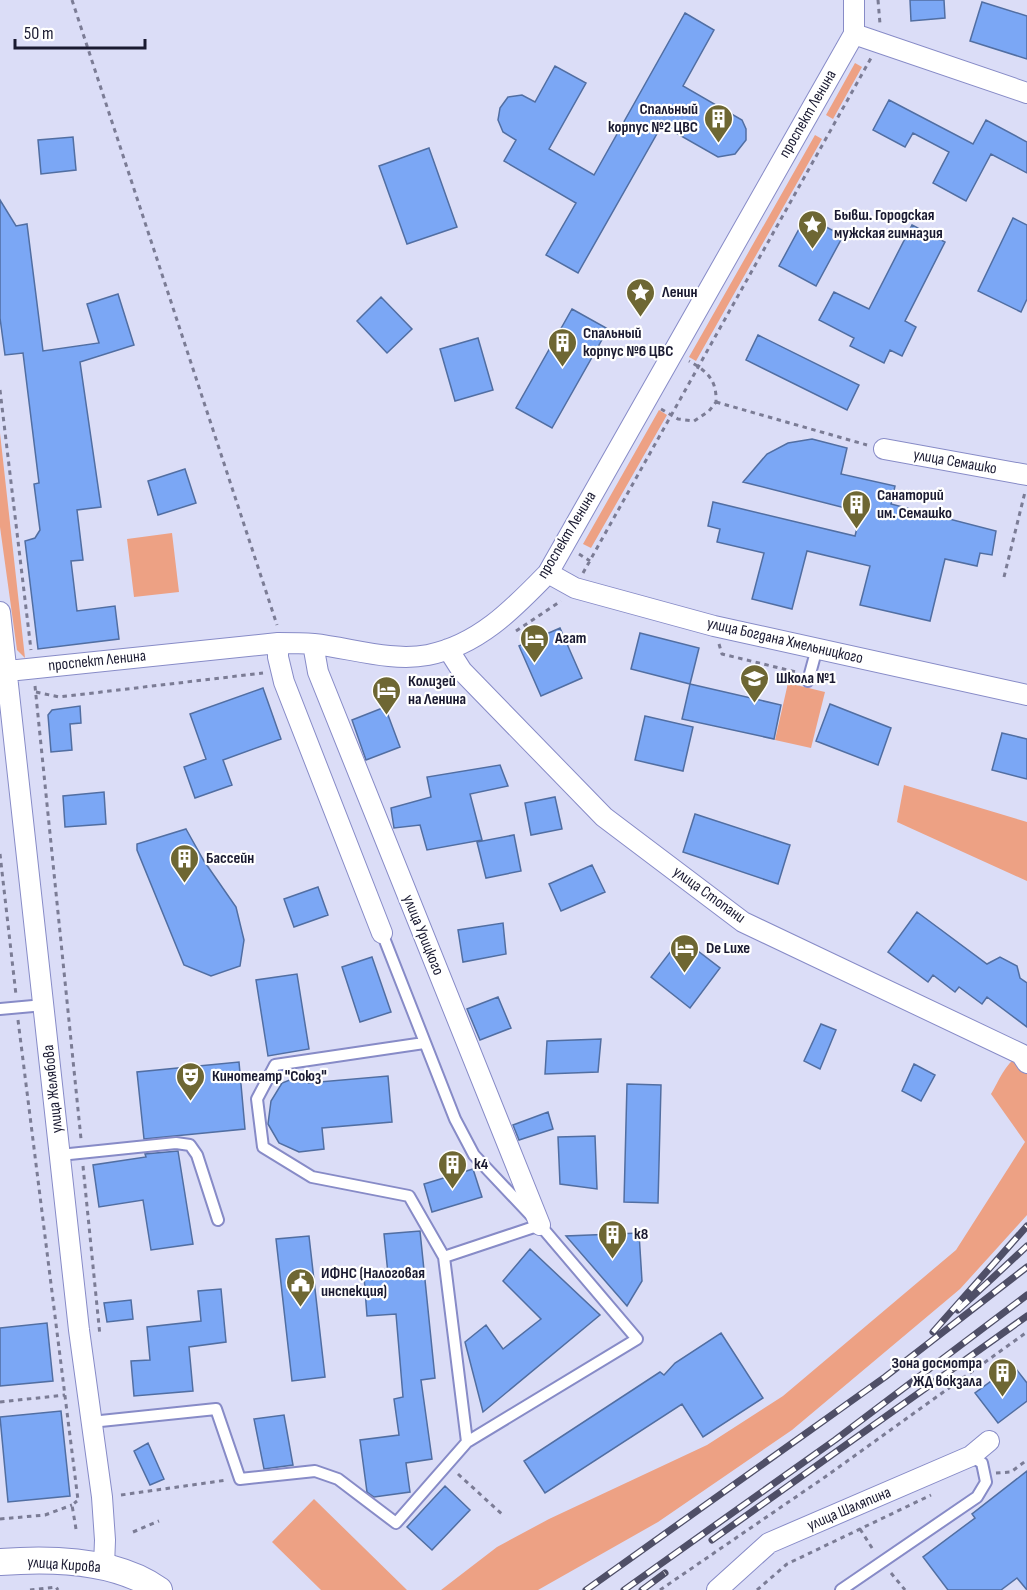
<svg xmlns="http://www.w3.org/2000/svg" width="1027" height="1590" viewBox="0 0 1027 1590" font-family="'Sofia Sans Condensed',sans-serif">
	<style>
		.green { fill: #eda184 }
		.building { fill: #7ba7f5; stroke: #516ea2; stroke-width: 1.5 }
		.lines { fill: none; stroke-linecap: round; stroke-linejoin: round }
		.service-casing { stroke: #878bc7; stroke-width: 14 }
		.minor-casing { stroke: #878bc7; stroke-width: 22 }
		.tertiary-casing { stroke: #878bc7; stroke-width: 28 }
		.path { stroke: #7b7c95; stroke-width: 3; stroke-dasharray: 4.5 4.5; stroke-linecap: butt }
		.service { stroke: #fff; stroke-width: 10 }
		.minor { stroke: #fff; stroke-width: 20 }
		.tertiary { stroke: #fff; stroke-width: 26 }
		.rail-casing { stroke: #4f4f67; stroke-width: 7 }
		.rail { stroke: #fff; stroke-width: 4.5; stroke-dasharray: 14; stroke-linecap: butt }
		.labels { text-anchor: middle; dominant-baseline: central; stroke-width: 4.5; stroke-linejoin: round; paint-order: stroke }
		.poi-label { font-size: 16px; font-weight: bold; fill: #1a1a31; stroke: #fff; text-anchor: start }
		.street-label { font-size: 16px; fill: #1a1a31; stroke: #fff }
	</style>
	<rect width="100%" height="100%" fill="#dbddf7"/>
	<path class="green" d="M855,63L862,67L833,119L826,115Z
		M815,135L822,139L696,361L689,357Z
		M659,410L667,415L591,548L583,544Z
		M0,433L25,658L17,650L0,527Z
		M172,533L179,592L134,597L127,539Z
		M788,683L825,692L811,748L775,740Z
		M904,785L1027,822V881L897,822Z
		M1027,1053V1215L960,1289L792,1430L658,1522L538,1590H441L497,1547L549,1519L707,1445L783,1396L956,1250L1025,1142L991,1094C1000,1079 1008,1056 1027,1053Z
		M314,1499L407,1590H321L272,1542Z"/>
	<path class="building" d="M910,0H944L945,18L911,21Z
		M982,2L1027,16V59L970,41Z
		M685,13L714,30L683,86L742,120L746,129V140L735,154L718,157L662,125L578,273L546,255L576,203L504,161L516,140L503,132L498,120L500,108L508,97L522,95L535,102L555,66L586,83L549,149L594,175Z
		M889,100L973,144L986,120L1027,142V173L991,154L966,201L933,183L949,152L913,133L905,147L873,130Z
		M73,137L76,170L41,174L38,140Z
		M429,148L457,227L407,244L379,166Z
		M0,200L16,226L27,224L43,351L99,343L87,304L118,294L134,345L80,362L101,507L77,510L83,560L71,561L77,611L115,606L119,639L38,649L25,541L35,538L40,530L34,484L39,483L23,353L5,355L0,318Z
		M806,216L843,236L816,286L779,266Z
		M1013,218L1027,225V299L1021,312L978,291Z
		M912,225L945,242L905,321L916,327L902,356L890,350L884,363L850,346L854,338L819,320L834,292L869,309Z
		M381,297L412,329L387,353L357,321Z
		M572,309L608,329L552,428L516,408Z
		M758,335L859,385L847,410L746,360Z
		M478,338L493,390L455,401L440,349Z
		M812,439L847,448L841,474L895,486L891,504L996,531L992,555L980,553L977,566L945,559L930,621L860,605L870,566L807,551L792,609L752,599L764,553L717,542L720,529L708,526L713,502L855,536L861,512L743,482L767,454L788,443Z
		M185,469L196,503L158,515L148,481Z
		M560,628L582,678L541,696L519,646Z
		M640,633L699,648L690,684L631,669Z
		M690,684L781,705L774,739L682,719Z
		M263,688L281,739L223,760L232,785L195,798L184,767L206,759L190,714Z
		M830,704L891,728L878,765L816,741Z
		M80,706L81,723L70,724L72,750L51,752L48,715L52,710Z
		M385,707L400,747L366,760L352,720Z
		M645,716L693,727L683,771L635,760Z
		M1002,733L1027,739V779L992,770Z
		M500,765L508,786L470,794L482,840L427,850L420,825L394,828L391,808L431,797L427,777Z
		M104,792L106,824L65,827L63,796Z
		M555,797L562,829L531,835L525,803Z
		M695,814L790,845L778,884L683,852Z
		M186,829L204,861L236,907L244,940L240,966L211,976L184,965L137,850V844Z
		M514,835L521,871L486,878L477,842Z
		M592,865L605,892L561,911L549,884Z
		M318,887L328,915L294,927L284,899Z
		M917,912L987,964L1000,957L1017,966L1020,978L1027,983V1027L987,997L982,1004L959,987L955,992L933,975L928,982L888,952Z
		M503,923L506,954L463,962L458,930Z
		M681,938L720,968L690,1008L651,977Z
		M372,957L391,1012L360,1022L342,967Z
		M297,974L309,1049L268,1056L256,980Z
		M498,997L511,1028L480,1040L467,1009Z
		M821,1024L836,1030L820,1069L804,1061Z
		M601,1039L598,1072L545,1074L547,1041Z
		M239,1062L245,1129L144,1139L137,1072Z
		M914,1064L935,1075L921,1101L902,1091Z
		M307,1073L308,1083L388,1076L392,1122L322,1128L324,1149L299,1152L279,1143L268,1124L271,1101L282,1083Z
		M627,1084L661,1085L658,1203L624,1202Z
		M548,1112L553,1129L519,1140L513,1125Z
		M595,1136L597,1189L560,1184L558,1137Z
		M178,1151L193,1244L151,1250L143,1200L99,1207L93,1165L146,1157L145,1154Z
		M473,1169L482,1197L432,1212L424,1184Z
		M420,1231L435,1378L421,1380L432,1459L406,1463L410,1492L374,1497L367,1492L360,1440L399,1435L394,1399L403,1397L396,1314L367,1316L364,1276L388,1274L384,1234Z
		M639,1233L642,1281L627,1306L566,1236Z
		M309,1236L325,1377L292,1381L276,1239Z
		M530,1249L600,1315L483,1412L465,1342L486,1325L503,1349L541,1319L503,1281Z
		M221,1289L226,1342L189,1347L193,1391L134,1396L131,1361L150,1360L147,1327L201,1321L198,1291Z
		M131,1300L133,1319L107,1322L104,1303Z
		M47,1323L53,1381L0,1386V1328Z
		M721,1333L763,1398L703,1437L682,1404L545,1493L524,1461L660,1372L664,1375L675,1363Z
		M1013,1365L1027,1383V1401L998,1423L975,1393Z
		M61,1411L70,1496L8,1502L0,1417Z
		M284,1415L293,1465L264,1469L254,1419Z
		M148,1443L164,1479L150,1485L134,1451Z
		M1027,1471V1590L1017,1578L1001,1590H948L923,1557L975,1518L972,1514Z
		M445,1486L470,1510L432,1550L407,1527Z"/>
	<g class="lines">
		<defs>
			<path id="service" d="M808,681L817,648
				M382,933L455,1119L474,1155L540,1225L637,1339L467,1442L444,1257L540,1225
				M0,1009L44,1005
				M424,1043L275,1065L257,1099L263,1147L312,1177L409,1196L444,1257
				M60,1155L176,1143L190,1145L197,1155L218,1220
				M91,1422L216,1409L240,1479L315,1471L338,1479L396,1523L467,1442
				M841,1590L977,1497L986,1482L982,1463L971,1456"/>
			<path id="minor" d="M854,34L1027,93
				M884,449L1027,475
				M548,573L575,588L714,626L1027,695
				M0,612L79,1330L102,1497L105,1540L104,1566
				M278,643V657L284,682L382,933
				M313,644L318,672L540,1225
				M448,649L462,671L604,817L743,922L1021,1054L1027,1063
				M8,671L278,643C290,643 302,643 314,644C351,648 391,662 428,655C479,645 514,608 548,573L854,34V0
				M717,1590L769,1543L971,1456L989,1441"/>
			<path id="tertiary" d="M0,1562C51,1558 116,1559 159,1590"/>
		</defs>
		<use href="#service" class="service-casing"/>
		<use href="#minor" class="minor-casing"/>
		<use href="#tertiary" class="tertiary-casing"/>
		<path class="path" d="M72,0L277,625
			M878,0L880,24
			M0,390L31,650
			M716,402L867,445
			M661,409L678,419L694,421L709,411L716,402C717,380 707,371 689,361
			M579,554L590,561
			M583,573L871,58
			M1004,577L1025,492
			M516,631L561,601
			M719,644L722,654L796,672
			M35,686L81,1139
			M36,692L59,697L263,673
			M0,854L16,995
			M18,1020L78,1500
			M83,1166L100,1336
			M0,1402L65,1395
			M996,1473L1011,1472L1027,1460
			M458,1474L504,1516
			M121,1495L227,1480
			M0,1519L45,1515L72,1505
			M76,1529L72,1505L77,1501
			M860,1529L874,1551
			M133,1532L159,1521
			M891,1573L905,1590
			M30,1590L56,1587L58,1590
			M660,1590L825,1477L1027,1332
			M757,1590L787,1564L931,1495"/>
		<use href="#service" class="service"/>
		<use href="#minor" class="minor"/>
		<use href="#tertiary" class="tertiary"/>
		<defs>
			<path id="rail" d="M958,1310L1027,1246
				M933,1332L1027,1226
				M712,1540L1027,1316
				M586,1590L885,1377L1027,1267
				M624,1590L835,1440L1027,1295
				M642,1590L665,1573"/>
		</defs>
		<use href="#rail" class="rail-casing"/>
		<use href="#rail" class="rail"/>
	</g>
	<defs>
		<symbol id="building-pin" viewBox="-11 -11 22 30"><path d="M0 17L-7.5 6A9.5 9.5 0 1 1 7.5 6Z" fill="#6e6733" stroke="#fff"/><path d="M-4-6H4V6H1V3H-1V6H-4ZM-2.5-4.3h1.7v1.8h-1.7ZM.8-4.3h1.7v1.8H.8ZM-2.5-1h1.7V.8h-1.7ZM.8-1h1.7V.8H.8Z" fill="#fff"/></symbol>
		<symbol id="sight-pin" viewBox="-11 -11 22 30"><path d="M0 17L-7.5 6A9.5 9.5 0 1 1 7.5 6Z" fill="#6e6733" stroke="#fff"/><path d="M0-6L1.8-2.2L6-1.7L2.9 1.2L3.7 5.4L0 3.3L-3.7 5.4L-2.9 1.2L-6-1.7L-1.8-2.2Z" fill="#fff"/></symbol>
		<symbol id="hotel-pin" viewBox="-11 -11 22 30"><path d="M0 17L-7.5 6A9.5 9.5 0 1 1 7.5 6Z" fill="#6e6733" stroke="#fff"/><path d="M-6-4.5h1.5V1H6V5H4.5V3h-9V5H-6ZM-4 0a1.8 1.8 0 1 1 3.6 0ZM.5 0V-2.5h3Q6-2.5 6 0Z" fill="#fff"/></symbol>
		<symbol id="school-pin" viewBox="-11 -11 22 30"><path d="M0 17L-7.5 6A9.5 9.5 0 1 1 7.5 6Z" fill="#6e6733" stroke="#fff"/><path d="M0-5L7-2L0 1L-7-2ZM-4 1L0 2.5L4 1V4Q0 6-4 4Z" fill="#fff"/></symbol>
		<symbol id="theatre-pin" viewBox="-11 -11 22 30"><path d="M0 17L-7.5 6A9.5 9.5 0 1 1 7.5 6Z" fill="#6e6733" stroke="#fff"/><path d="M-5-5.5Q0-4 5-5.5V0Q5 5 0 6Q-5 5-5 0ZM-3.3-2.5H-1v1.5H-3.3ZM1-2.5H3.3v1.5H1ZM-2.8 1Q0 5.5 2.8 1Z" fill="#fff"/></symbol>
		<symbol id="civic-pin" viewBox="-11 -11 22 30"><path d="M0 17L-7.5 6A9.5 9.5 0 1 1 7.5 6Z" fill="#6e6733" stroke="#fff"/><path d="M-.6-6.5H3V-4.5H.6V-3L4-1V1h2V6H-6V1h2V-1L-.6-3ZM-1.2 2.5V6h2.4V2.5Z" fill="#fff"/></symbol>
	</defs>
	<g fill-rule="evenodd">
		<use href="#building-pin" x="702" y="102" width="33" height="45"/>
		<use href="#sight-pin" x="796" y="208" width="33" height="45"/>
		<use href="#sight-pin" x="624" y="276" width="33" height="45"/>
		<use href="#building-pin" x="546" y="326" width="33" height="45"/>
		<use href="#building-pin" x="840" y="488" width="33" height="45"/>
		<use href="#hotel-pin" x="518" y="622" width="33" height="45"/>
		<use href="#school-pin" x="738" y="662" width="33" height="45"/>
		<use href="#hotel-pin" x="370" y="674" width="33" height="45"/>
		<use href="#building-pin" x="168" y="842" width="33" height="45"/>
		<use href="#hotel-pin" x="668" y="932" width="33" height="45"/>
		<use href="#theatre-pin" x="174" y="1060" width="33" height="45"/>
		<use href="#building-pin" x="436" y="1148" width="33" height="45"/>
		<use href="#building-pin" x="596" y="1218" width="33" height="45"/>
		<use href="#civic-pin" x="284" y="1266" width="33" height="45"/>
		<use href="#building-pin" x="986" y="1356" width="33" height="45"/>
	</g>
	<g class="labels">
		<g class="poi-label">
			<text x="698" y="109" text-anchor="end">Спальный<tspan x="698" dy="18">корпус №2 ЦВС</tspan></text>
			<text x="834" y="215">Бывш. Городская<tspan x="834" dy="18">мужская гимназия</tspan></text>
			<text x="662" y="292">Ленин</text>
			<text x="583" y="333">Спальный<tspan x="583" dy="18">корпус №6 ЦВС</tspan></text>
			<text x="877" y="495">Санаторий<tspan x="877" dy="18">им. Семашко</tspan></text>
			<text x="555" y="638">Агат</text>
			<text x="776" y="678">Школа №1</text>
			<text x="408" y="681">Колизей<tspan x="408" dy="18">на Ленина</tspan></text>
			<text x="206" y="858">Бассейн</text>
			<text x="706" y="948">De Luxe</text>
			<text x="212" y="1076">Кинотеатр "Союз"</text>
			<text x="474" y="1164">к4</text>
			<text x="634" y="1234">к8</text>
			<text x="321" y="1273">ИФНС (Налоговая<tspan x="321" dy="18">инспекция)</tspan></text>
			<text x="982" y="1363" text-anchor="end">Зона досмотра<tspan x="982" dy="18">ЖД вокзала</tspan></text>
		</g>
		<g class="street-label">
			<text transform="translate(808 114) rotate(-60)">проспект Ленина</text>
			<text transform="translate(955 462) rotate(10)">улица Семашко</text>
			<text transform="translate(567 535) rotate(-59)">проспект Ленина</text>
			<text transform="translate(785 641) rotate(13)">улица Богдана Хмельницкого</text>
			<text transform="translate(97 661) rotate(-6)">проспект Ленина</text>
			<text transform="translate(709 895) rotate(36)">улица Стопани</text>
			<text transform="translate(423 935) rotate(68)">улица Урицкого</text>
			<text transform="translate(53 1089) rotate(-96)">улица Желябова</text>
			<text transform="translate(849 1509) rotate(-23)">улица Шаляпина</text>
			<text transform="translate(64 1565) rotate(4)">улица Кирова</text>
		</g>
	</g>
	<path d="M15 39v9h130v-9" fill="none" stroke="#1a1a31" stroke-width="3"/>
	<text x="24" y="39" font-size="18" fill="#1a1a31" stroke="#ffffff" stroke-width="4.5" paint-order="stroke">50 m</text>
</svg>
